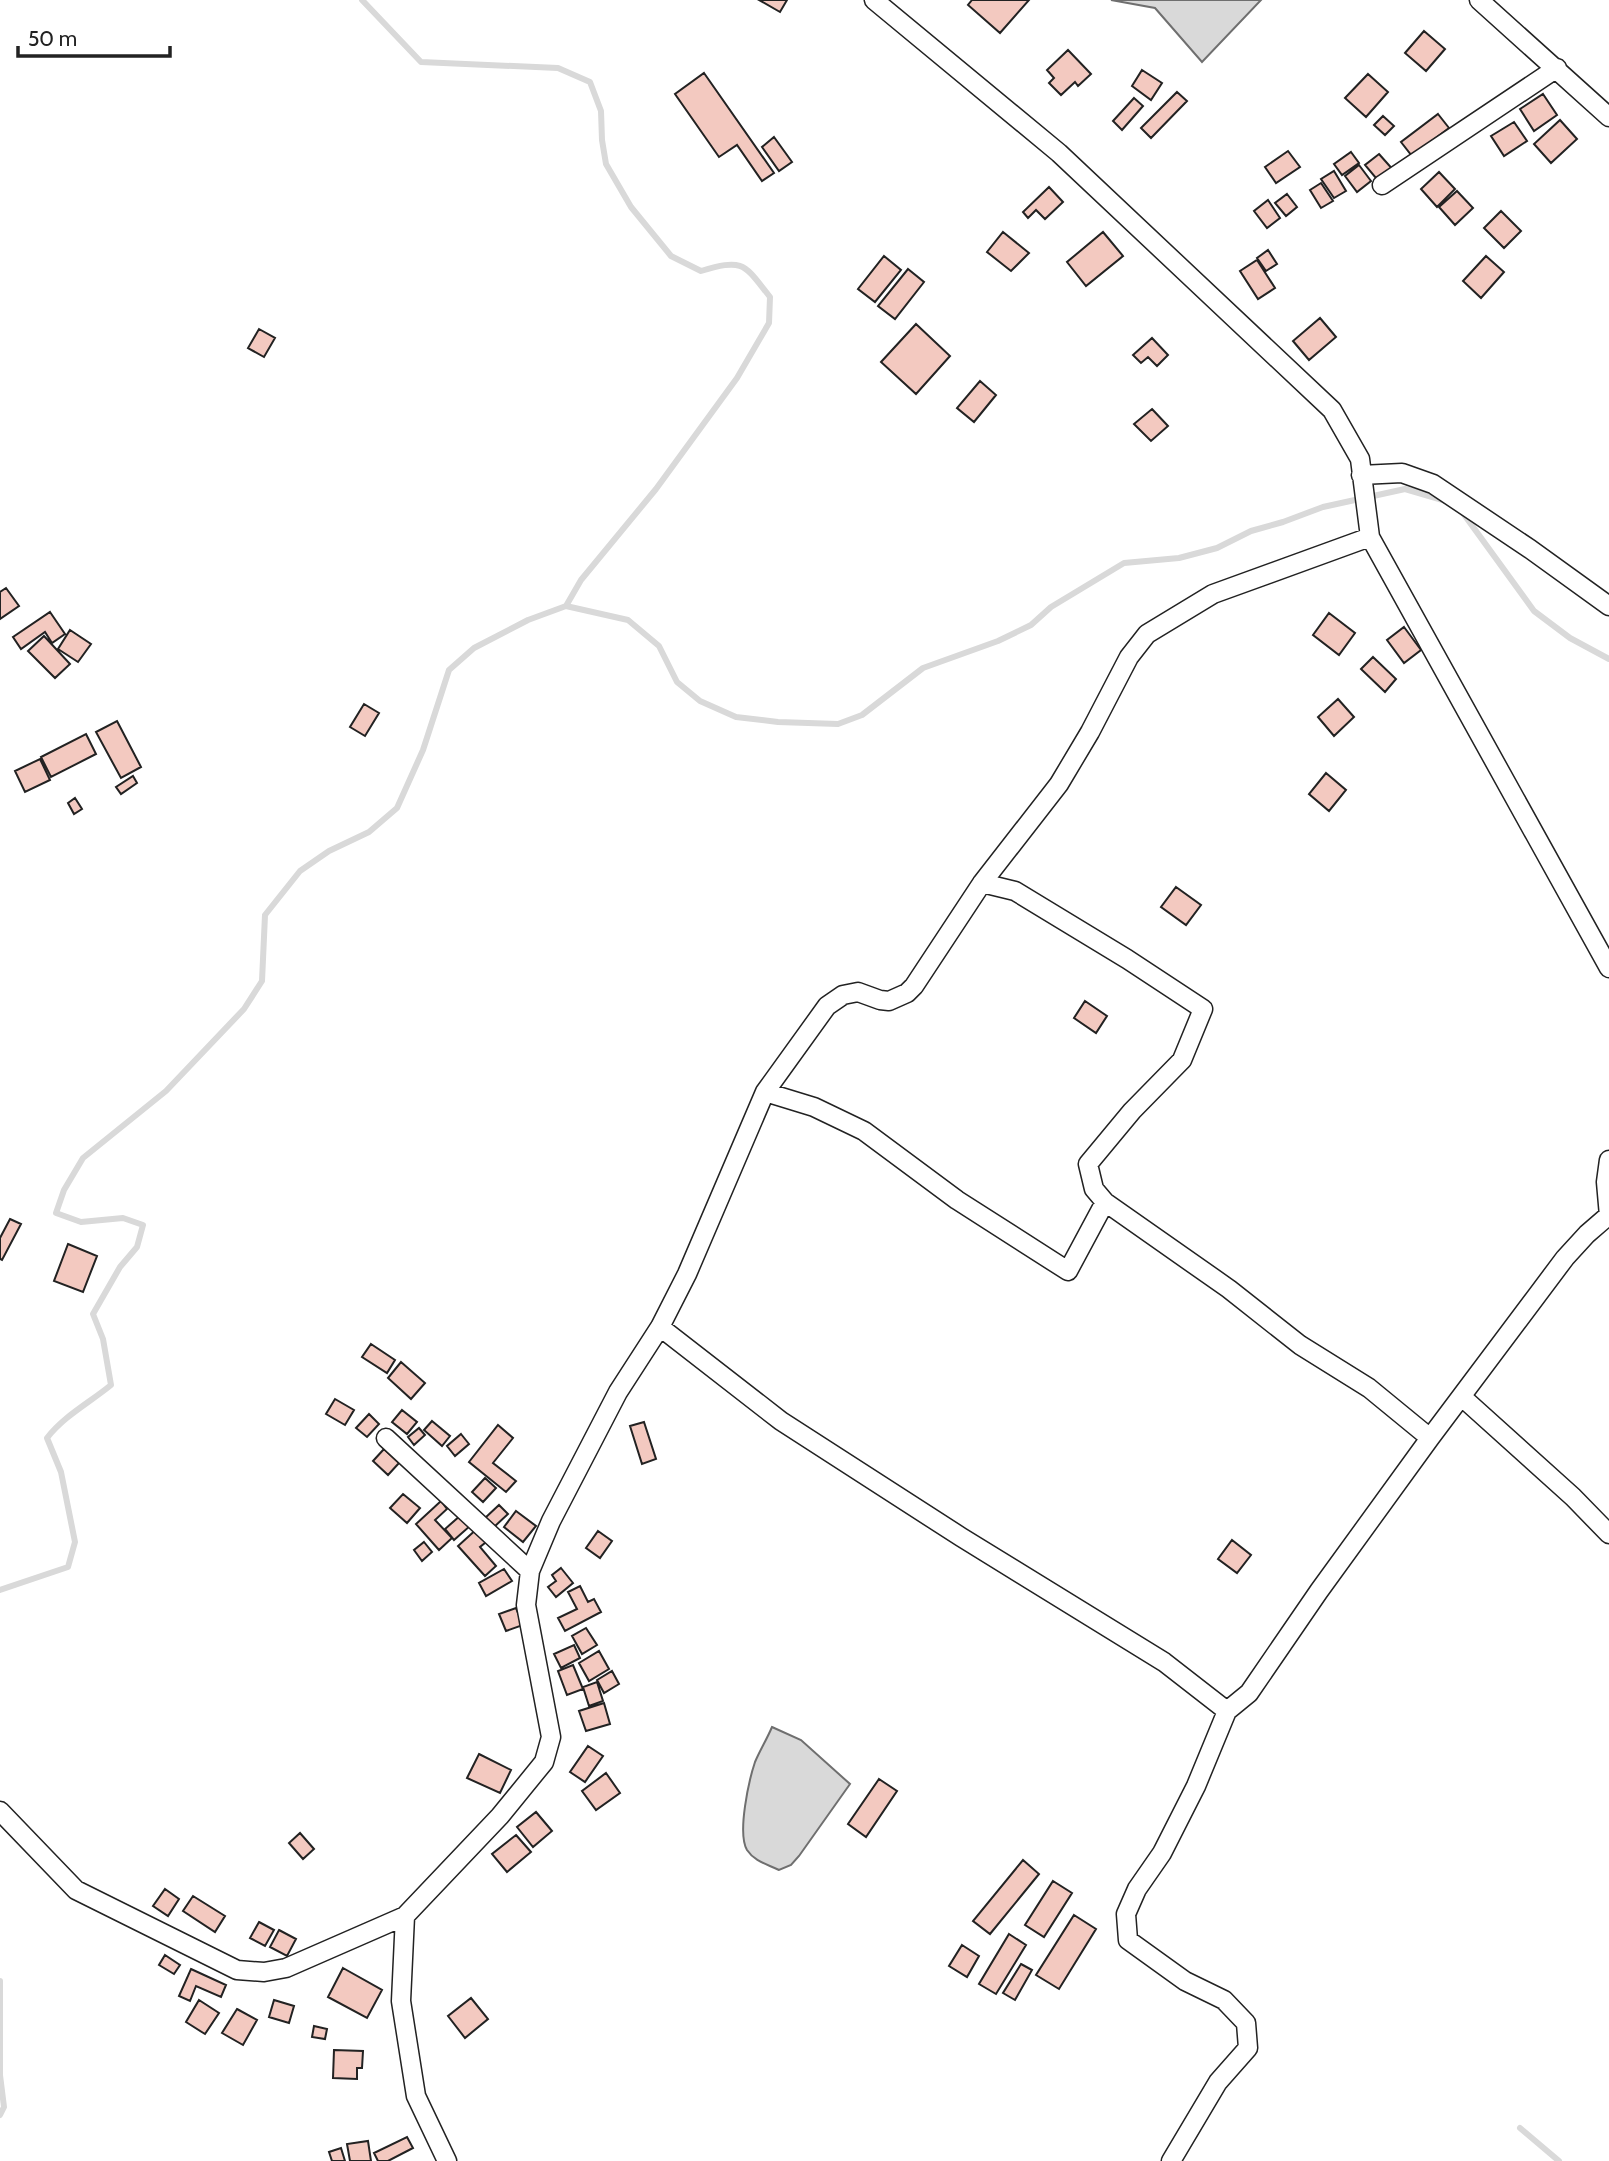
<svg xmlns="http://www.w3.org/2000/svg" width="1609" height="2161" viewBox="0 0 1609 2161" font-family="Cabin,sans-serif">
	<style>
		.water { fill: #d9d9d9; stroke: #6f6f6f; stroke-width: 2 }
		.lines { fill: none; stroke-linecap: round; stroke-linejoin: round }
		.stream { stroke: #d9d9d9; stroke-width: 6 }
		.building { fill: #f3c9c0; stroke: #222; stroke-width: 2 }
		.minor-casing { stroke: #222; stroke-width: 21 }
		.minor { stroke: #fff; stroke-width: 18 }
	</style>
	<rect width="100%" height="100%" fill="#fff"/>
	<path class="water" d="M1111,0H1261L1202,62L1155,8Z
		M772,1727L801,1740L850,1784L799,1856L791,1865L779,1870C767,1864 755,1862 747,1850C737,1833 749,1780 755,1762C760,1750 767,1739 772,1727Z"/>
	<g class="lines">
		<path class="stream" d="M1460,509L1534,611L1570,638L1609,659
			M566,606L628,620L659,646L677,682L700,701L736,717L778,722L838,724L862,715L923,668L998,641L1031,625L1051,607L1124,563L1179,558L1217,548L1251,531L1283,522L1323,507L1405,489L1446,501
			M0,1590L68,1567L75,1542L61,1472L47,1438C64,1416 89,1403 111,1385L103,1339L93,1314L120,1267L137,1247L143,1225L123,1218L81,1222L56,1213L64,1190L83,1158L166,1091L244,1009L262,981L265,915L300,871L329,851L369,832L397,808L423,750L449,670L474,648L528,620L566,606L581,580L656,489L737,378L769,323L770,297C744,264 744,258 701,271L671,256L631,207L606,164L602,140L601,111L590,82L558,68L421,62L362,0
			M0,1981V2075L4,2107L0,2115
			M1520,2128L1559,2161"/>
	</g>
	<path class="building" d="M759,0H787L780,12Z
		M972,0H1029L1000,33L968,5Z
		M1424,31L1445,49L1426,71L1405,53Z
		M1068,50L1091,74L1078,86L1075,82L1061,95L1049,83L1054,78L1047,70Z
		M1142,70L1162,83L1151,100L1132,86Z
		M704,73L774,173L762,181L737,145L719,157L675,94Z
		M1368,74L1388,92L1366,117L1345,98Z
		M1177,92L1187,101L1151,138L1141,128Z
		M1543,94L1557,115L1534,131L1520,109Z
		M1134,98L1143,106L1122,130L1113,121Z
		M1438,114L1449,128L1412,156L1401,142Z
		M1383,116L1394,126L1385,135L1374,125Z
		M1560,120L1577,139L1551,163L1534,144Z
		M1514,122L1527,141L1504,156L1491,136Z
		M774,137L792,162L779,171L762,147Z
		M1288,151L1300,167L1276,183L1265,167Z
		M1351,152L1359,163L1342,175L1334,164Z
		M1379,154L1395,172L1381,184L1365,165Z
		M1359,165L1371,181L1357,192L1345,176Z
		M1334,171L1346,191L1334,198L1321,179Z
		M1439,172L1455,189L1437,207L1421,189Z
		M1321,183L1333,201L1321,208L1310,190Z
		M1049,187L1063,202L1045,219L1036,210L1028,218L1023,212Z
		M1457,191L1473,208L1455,225L1439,207Z
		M1287,194L1297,207L1286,216L1275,203Z
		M1268,200L1280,218L1267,228L1254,211Z
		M1501,211L1521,231L1504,248L1484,228Z
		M1003,232L1029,253L1011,271L987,252Z
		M1103,232L1123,256L1086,286L1067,262Z
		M1268,250L1277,264L1266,271L1257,258Z
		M884,256L901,270L875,302L858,289Z
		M1486,256L1504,272L1481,298L1463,281Z
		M1257,260L1275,288L1258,299L1240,271Z
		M908,269L924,282L895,319L878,306Z
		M1320,318L1336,337L1309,360L1293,341Z
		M916,324L950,356L916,394L881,362Z
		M259,329L275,338L264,357L248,348Z
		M1152,338L1168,355L1157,366L1148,357L1141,363L1133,355Z
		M980,381L996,395L974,422L957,408Z
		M1152,409L1168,426L1151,441L1134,424Z
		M6,588L19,606L0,619V592Z
		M50,612L65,634L52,643L45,632L21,649L13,637Z
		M1329,613L1355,633L1339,655L1313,635Z
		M1404,627L1421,650L1404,663L1387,640Z
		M70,630L91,644L78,662L58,649Z
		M44,636L70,664L55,678L28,651Z
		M1373,657L1396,679L1385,692L1361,669Z
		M1338,699L1354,717L1334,736L1318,717Z
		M364,704L379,713L365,736L350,727Z
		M117,721L141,767L121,778L96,732Z
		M86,734L96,754L51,777L41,757Z
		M40,759L50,780L25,792L15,771Z
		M1326,773L1346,790L1329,811L1309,794Z
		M133,776L137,783L121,794L116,787Z
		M75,798L82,809L74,814L68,803Z
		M1176,887L1201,905L1186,925L1161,907Z
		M1085,1001L1107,1016L1096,1033L1074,1018Z
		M10,1219L21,1224L2,1260L0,1259V1238Z
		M68,1244L97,1256L83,1292L54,1281Z
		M371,1344L395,1360L387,1373L362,1357Z
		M401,1362L425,1383L411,1399L388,1378Z
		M335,1399L354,1410L345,1425L326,1414Z
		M402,1410L417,1422L407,1434L392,1422Z
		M369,1414L379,1424L367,1437L356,1428Z
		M432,1421L450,1436L442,1446L424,1430Z
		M644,1422L656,1459L642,1464L630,1426Z
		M498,1425L513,1438L493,1463L516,1481L506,1492L469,1462Z
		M419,1428L425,1435L414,1445L408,1437Z
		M461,1434L469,1444L455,1456L447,1446Z
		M384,1449L399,1463L388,1475L373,1461Z
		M485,1478L496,1488L483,1502L472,1492Z
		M403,1494L420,1508L407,1523L390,1508Z
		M441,1501L447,1509L435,1520L452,1538L439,1550L416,1524Z
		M499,1505L508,1514L494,1527L485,1518Z
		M516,1511L536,1526L523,1542L504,1527Z
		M461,1515L470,1526L454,1540L445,1529Z
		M479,1527L490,1539L480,1547L496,1566L485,1576L458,1546Z
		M598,1531L612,1541L600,1558L586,1548Z
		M1232,1540L1251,1555L1237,1573L1218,1559Z
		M424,1542L432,1552L422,1561L414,1550Z
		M561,1568L573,1583L556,1597L548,1587L556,1581L552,1575Z
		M504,1569L512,1581L486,1596L479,1583Z
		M580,1586L588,1602L594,1599L601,1612L565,1631L558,1618L577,1609L568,1592Z
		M516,1608L523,1625L506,1631L499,1614Z
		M586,1628L597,1645L582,1654L572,1636Z
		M574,1645L580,1658L561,1668L554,1654Z
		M599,1651L609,1669L589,1681L579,1663Z
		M573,1665L583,1689L567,1695L558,1671Z
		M612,1671L619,1684L604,1693L597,1680Z
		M597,1682L603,1701L589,1706L583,1687Z
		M604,1703L610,1724L586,1731L579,1711Z
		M588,1746L603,1756L585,1782L570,1772Z
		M479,1754L511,1770L500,1793L467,1778Z
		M606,1773L620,1793L596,1810L582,1791Z
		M879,1779L897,1791L866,1837L848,1824Z
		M536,1812L552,1831L533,1847L517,1827Z
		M300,1833L314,1849L303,1859L289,1843Z
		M516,1835L531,1852L507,1872L492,1854Z
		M1023,1860L1039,1874L990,1934L973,1921Z
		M1053,1881L1072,1893L1044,1937L1025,1925Z
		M165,1889L179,1899L168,1916L153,1906Z
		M193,1896L225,1916L215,1932L183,1911Z
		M1074,1915L1096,1929L1059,1989L1036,1975Z
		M259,1922L274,1930L265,1946L250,1938Z
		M279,1930L296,1939L287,1956L270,1947Z
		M1009,1934L1026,1945L996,1994L979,1984Z
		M962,1945L979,1956L967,1977L949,1966Z
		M165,1955L180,1965L174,1974L159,1965Z
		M1021,1964L1032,1970L1015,2000L1003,1993Z
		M343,1968L382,1990L367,2018L328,1997Z
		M191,1969L226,1985L221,1997L196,1986L190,2001L179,1996Z
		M471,1998L488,2019L465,2038L448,2016Z
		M199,2000L219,2013L205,2034L186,2022Z
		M274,2000L294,2006L289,2023L269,2017Z
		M237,2009L257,2020L243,2045L222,2033Z
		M314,2026L327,2029L325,2039L312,2037Z
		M334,2050L363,2051L362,2068H357V2079L333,2078Z
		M407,2137L413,2148L388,2161H378L374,2153Z
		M368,2141L371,2161H350L347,2144Z
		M341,2148L345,2161H332L329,2152Z"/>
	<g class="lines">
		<defs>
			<path id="minor" d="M1479,0L1609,117
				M1382,185L1557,68
				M1361,475L1402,473L1433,484L1530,549L1609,606
				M1370,537L1609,968
				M982,883L1015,891L1127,959L1203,1009L1182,1060L1132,1111L1088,1164L1094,1189L1105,1202
				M765,1092L814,1107L864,1131L957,1200L1068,1271L1105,1202L1229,1289L1300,1345L1369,1388L1430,1438
				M1609,1160L1606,1182L1609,1216
				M660,1327L781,1421L961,1537L1164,1662L1227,1711
				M1462,1397L1573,1497L1609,1534
				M386,1438L530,1571
				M0,1811L76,1890L237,1970L264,1972L286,1968L405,1916
				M447,2161L416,2096L401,2001L405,1916L500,1816L544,1762L551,1737L526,1605L530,1571L551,1521L618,1392L660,1327L687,1274L765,1092L827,1006L843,995L858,992L880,1000L889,1001L907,993L914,986L982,883L1059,784L1090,732L1129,657L1147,634L1213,594L1370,537L1360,459L1332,410L1059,153L874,0
				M1171,2161L1218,2082L1248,2048L1246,2023L1224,2000L1185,1981L1128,1940L1126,1914L1137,1889L1162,1853L1196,1786L1227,1711L1249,1693L1319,1591L1430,1438L1565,1258L1587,1234L1609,1215"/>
		</defs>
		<use href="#minor" class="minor-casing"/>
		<use href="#minor" class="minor"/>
	</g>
	<path d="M18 46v10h152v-10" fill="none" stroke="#222222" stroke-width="3.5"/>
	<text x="28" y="46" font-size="21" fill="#222222" stroke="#ffffff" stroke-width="5" paint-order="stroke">50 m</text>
</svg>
